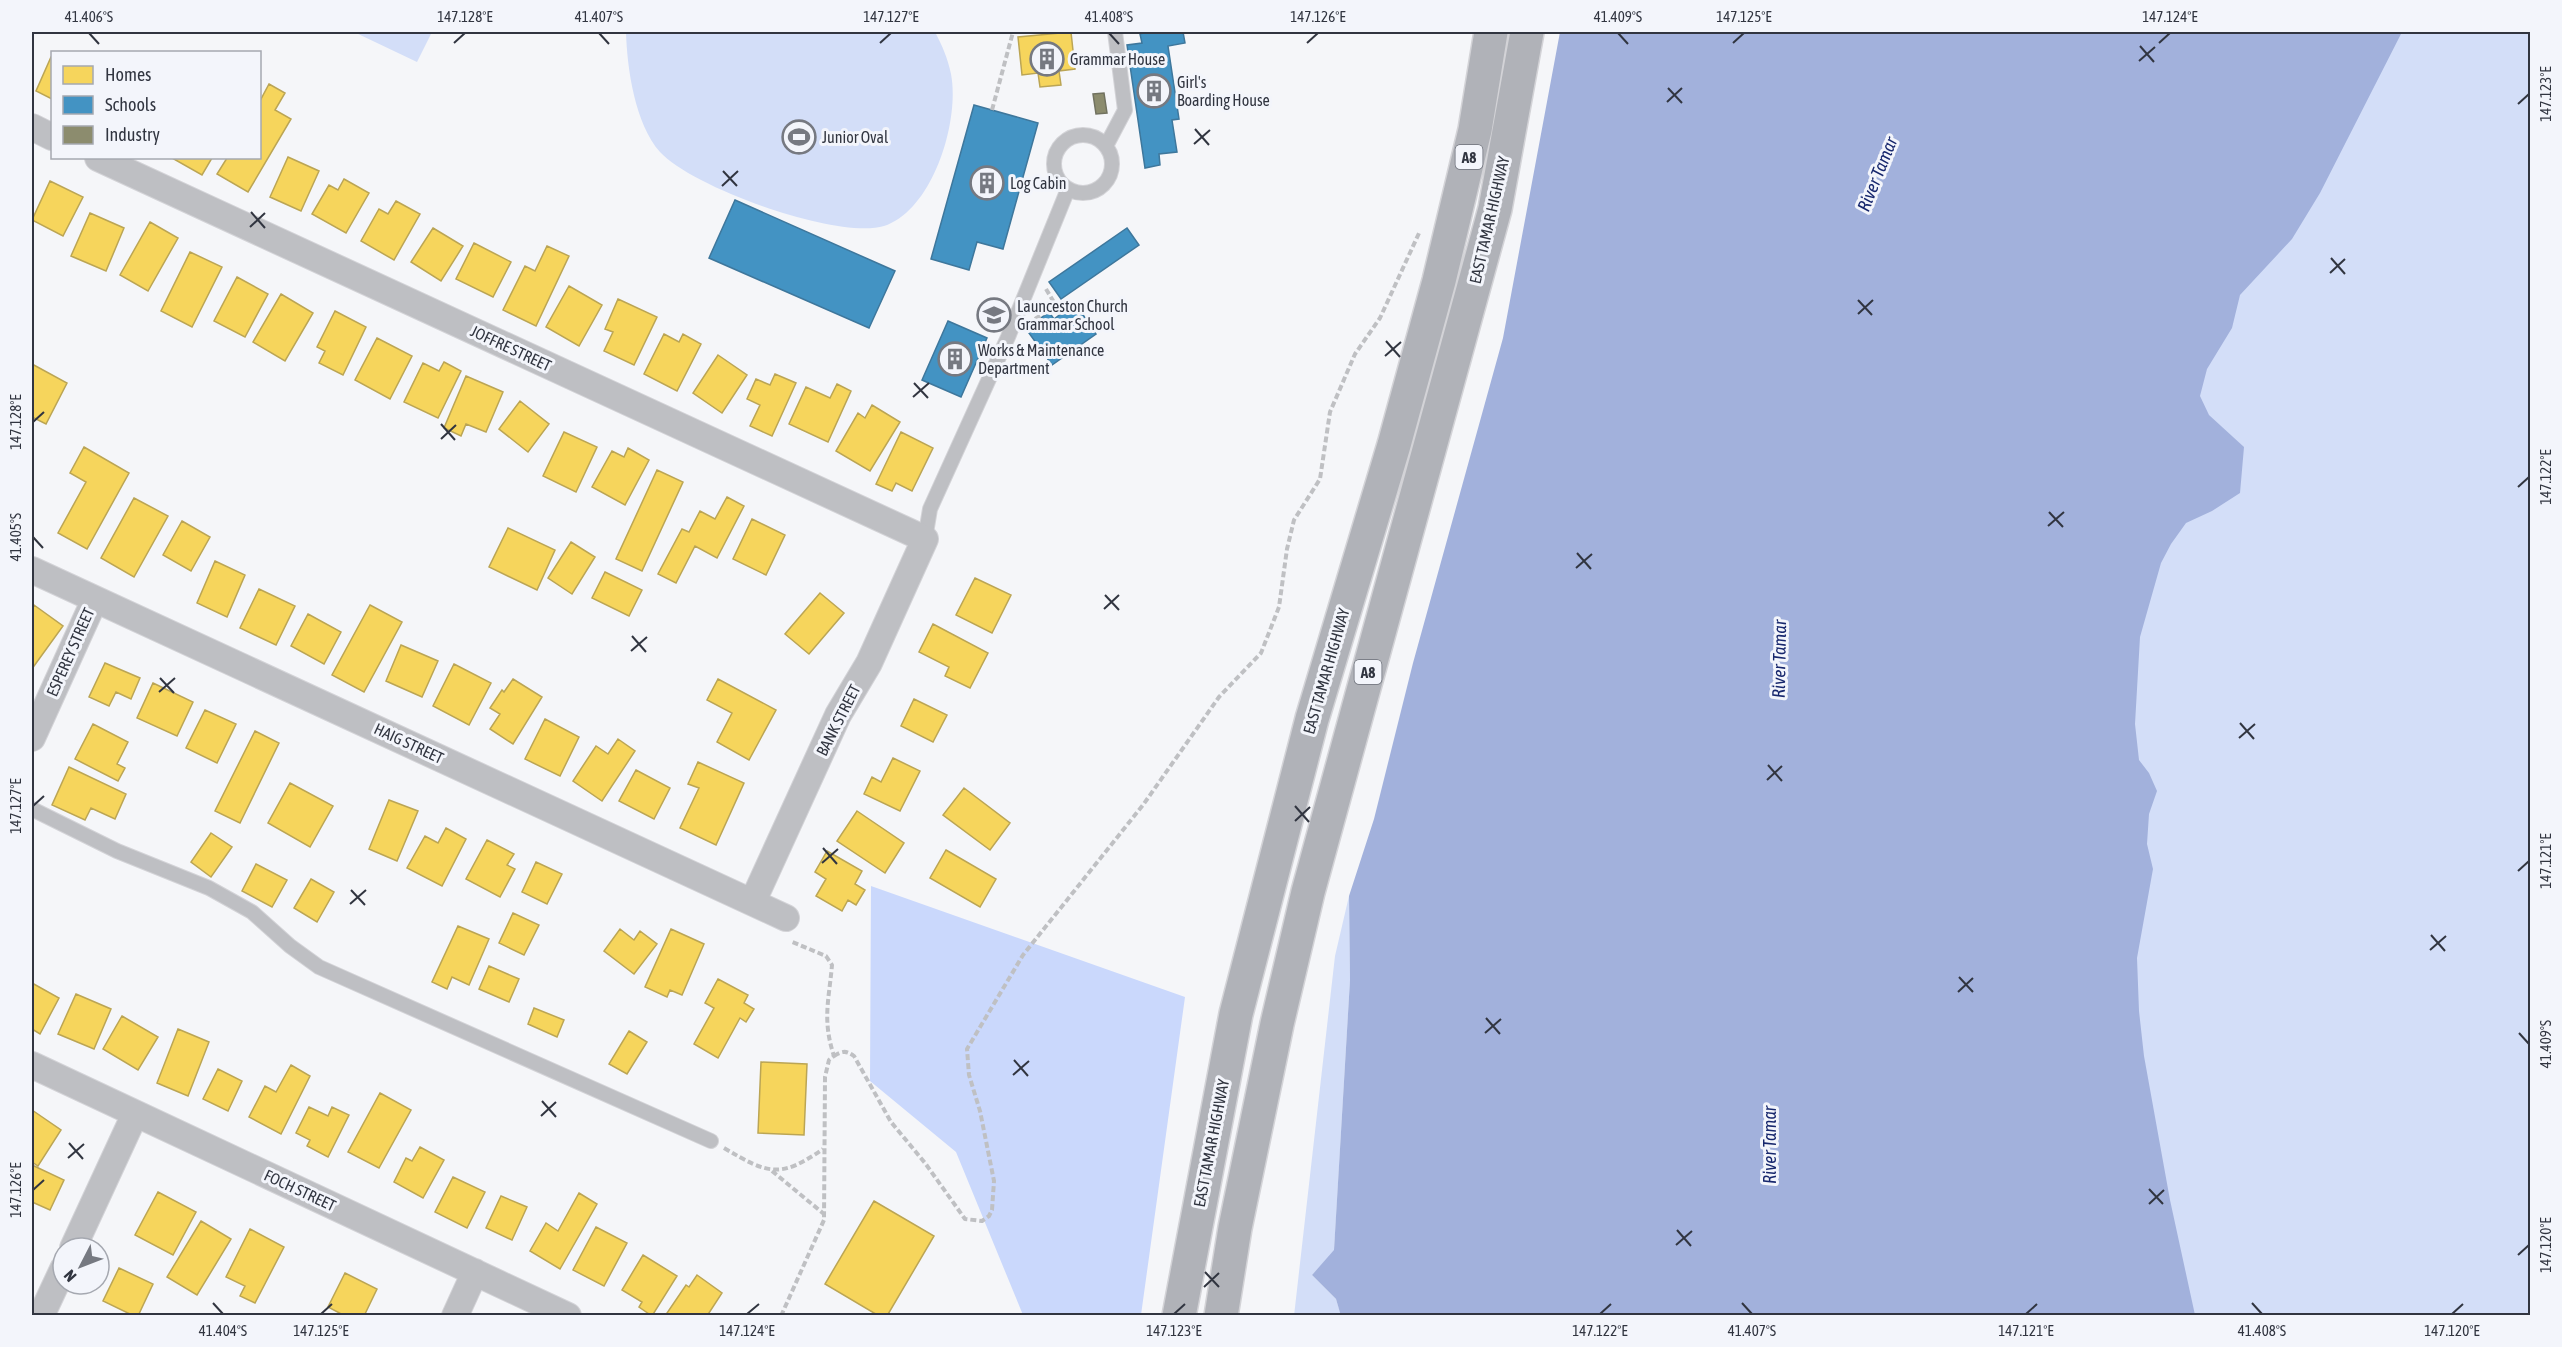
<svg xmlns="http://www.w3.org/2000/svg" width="2562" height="1347" viewBox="0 0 2562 1347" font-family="'Asap Condensed',sans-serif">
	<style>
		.green { fill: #d3def8 }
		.forest { fill: #cad8fc }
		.water { fill: #a2b1dc }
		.homes { fill: #f6d55c; stroke: #bba554; stroke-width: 1.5 }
		.schools { fill: #4393c3; stroke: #3e779c; stroke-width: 1.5 }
		.industry { fill: #8c8c6e; stroke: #717260; stroke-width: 1.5 }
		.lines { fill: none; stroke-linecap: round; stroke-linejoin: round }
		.lane-casing { stroke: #d3d3d7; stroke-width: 16 }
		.street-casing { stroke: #d3d3d7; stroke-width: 28 }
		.highway-casing { stroke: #d3d3d7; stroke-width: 36 }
		.path { stroke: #bfc0c3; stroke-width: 4; stroke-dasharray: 6 3; stroke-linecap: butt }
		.lane { stroke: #bebfc3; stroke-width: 14 }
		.street { stroke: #bebfc3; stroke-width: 26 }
		.highway { stroke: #b0b2b8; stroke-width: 33 }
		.ticks { fill: none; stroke: #313540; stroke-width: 2 }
		.labels { text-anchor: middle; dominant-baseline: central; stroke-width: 6; stroke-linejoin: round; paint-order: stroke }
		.shield { fill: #f3f5fb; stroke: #6b6f78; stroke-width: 1.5 }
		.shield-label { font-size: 15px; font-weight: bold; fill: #313540 }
		.poi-label { font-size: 16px; fill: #313540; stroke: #f3f5fb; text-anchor: start }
		.street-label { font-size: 16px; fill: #313540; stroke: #f3f5fb }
		.water-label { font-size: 18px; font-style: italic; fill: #17276d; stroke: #f3f5fb }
		.neatline { fill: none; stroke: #313540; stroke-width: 2 }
		.ticks-label { font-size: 15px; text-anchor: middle; fill: #313540 }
	</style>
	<rect width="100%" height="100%" fill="#f5f6f9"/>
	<path class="green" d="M354,32H432L417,62Z
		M626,32H935C942,45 948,59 951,74C960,121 933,210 884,226C838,240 693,188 660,152C635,124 627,68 626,32Z
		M2090,32H2530V1315H2153Z
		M1349,896L1350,980L1334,1251L1312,1275L1336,1299L1341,1315L1294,1316L1335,956Z"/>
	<path class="forest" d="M871,886L1185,997L1141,1315H1023L956,1152L870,1081Z"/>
	<path class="water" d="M1560,32H2402L2320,193L2292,239L2240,295L2232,328L2207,369L2200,396L2209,415L2244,447L2240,493L2212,511L2186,523L2171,544L2161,563L2140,637L2135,724L2139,760L2149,773L2157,791L2149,814L2147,844L2153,869L2137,958L2139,1011L2144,1056L2170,1200L2195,1315L1341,1316L1336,1299L1312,1275L1334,1250L1350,980L1349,896L1374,819L1413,663L1503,338Z"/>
	<path class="homes" d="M1071,32L1075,69L1059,71L1061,85L1040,87L1038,73L1022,75L1018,37Z
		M51,57H52V99L36,91Z
		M269,84L285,93L275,110L291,119L248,192L217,174L227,158H260V101Z
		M288,157L319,171L301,211L270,197Z
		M172,158H212L202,175Z
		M344,179L369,193L346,233L312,214L329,185L338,190Z
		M50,181L83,197L63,236L32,220Z
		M396,201L420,214L394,260L361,241L379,209L388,214Z
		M90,213L124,228L106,271L71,256Z
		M150,222L178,238L148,291L120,275Z
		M433,228L463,246L441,281L411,262Z
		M474,243L511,262L493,297L456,279Z
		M547,246L569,256L536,326L503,310L525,266L535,271Z
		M190,252L222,267L192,327L161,311Z
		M237,277L268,294L245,337L214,321Z
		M569,286L602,305L579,346L546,327Z
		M281,294L313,313L285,361L253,342Z
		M618,299L657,317L634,365L604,351L613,332L605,329Z
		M335,311L366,327L343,375L319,363L325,351L317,347Z
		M664,334L679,342L683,334L701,344L677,391L644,374Z
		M377,338L412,356L390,399L355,380Z
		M718,355L747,375L722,413L693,393Z
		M444,362L461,371L438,418L404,402L423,363L439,371Z
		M32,364L67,383L46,424L32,417Z
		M775,374L796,383L772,436L750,426L760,405L747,399L756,379L770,385Z
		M466,376L503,392L486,432L466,424L461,436L444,428Z
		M837,384L851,391L828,442L789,424L806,387L830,398Z
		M520,401L549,424L528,452L499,429Z
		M872,405L900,422L870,471L836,451L858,413L865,418Z
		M564,432L597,447L576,492L543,476Z
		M901,432L933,448L912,491L896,483L892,491L876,484Z
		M84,447L129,473L87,549L58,533L86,482L70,473Z
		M628,448L649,460L625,505L592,487L612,451L624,457Z
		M657,470L683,482L642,571L616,559Z
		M727,497L744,506L717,558L695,546L676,583L658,574L682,529L689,532L700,511L715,519Z
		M134,498L168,516L134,577L101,558Z
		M752,519L785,535L766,575L733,559Z
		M182,521L210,537L191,571L163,555Z
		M508,528L555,550L537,590L489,567Z
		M571,542L595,557L572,594L548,578Z
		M215,561L245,575L227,617L197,603Z
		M605,572L642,590L629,616L592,598Z
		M975,578L1011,595L992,633L956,615Z
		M259,589L295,606L276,645L240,628Z
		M820,593L844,613L809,654L785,634Z
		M34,605L63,626L34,666L32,664V609Z
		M370,605L402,622L364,692L332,675Z
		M308,614L341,632L324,664L291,646Z
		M933,624L988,653L970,688L945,676L949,667L919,652Z
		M401,645L438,661L422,697L386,681Z
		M105,663L140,678L131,699L116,692L109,706L89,697Z
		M454,664L491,683L469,725L433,706Z
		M513,679L542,697L513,744L490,729L500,714L490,708L502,690L504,692Z
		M718,679L776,710L749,760L717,742L732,713L707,700Z
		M153,683L193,702L177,736L137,718Z
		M914,699L947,715L933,742L901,726Z
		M205,710L236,724L217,763L186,748Z
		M545,719L579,737L560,776L525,759Z
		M93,724L128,742L117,764L125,768L118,781L75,759Z
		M255,731L279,743L240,823L215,811Z
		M618,739L635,751L602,801L573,781L596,746L608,754Z
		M893,758L920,771L900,811L864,794L872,777L881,782Z
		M698,762L744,783L716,845L680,828L699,788L688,784Z
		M69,767L126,794L115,819L91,808L85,820L52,805Z
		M636,770L670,788L654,819L619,801Z
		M290,783L333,806L310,847L268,823Z
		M964,788L1010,823L990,850L943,815Z
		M389,800L418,811L397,861L369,849Z
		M857,811L904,843L885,873L837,841Z
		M446,828L466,839L442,886L407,868L425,836L438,843Z
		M211,833L232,847L211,877L191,862Z
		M487,840L514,854L507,865L515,869L500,897L466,879Z
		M946,850L996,879L980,907L930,878Z
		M827,851L862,871L855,884L865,890L856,905L848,900L842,911L816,896L826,879L815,872Z
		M536,862L562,874L547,904L522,892Z
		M256,864L287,880L272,907L242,891Z
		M311,879L334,892L317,922L294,908Z
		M513,913L539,925L524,955L499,943Z
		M458,926L489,939L469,985L452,977L447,989L432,982Z
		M620,929L634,940L640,931L657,944L634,974L604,951Z
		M671,929L704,944L682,995L670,990L667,997L645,987Z
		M489,966L519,979L509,1002L479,989Z
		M718,979L748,995L744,1003L754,1009L746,1022L740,1018L718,1058L694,1044L714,1008L705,1003Z
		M32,983L59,998L40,1034L32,1029Z
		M76,994L111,1009L94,1049L58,1034Z
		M534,1008L564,1020L557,1037L528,1024Z
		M122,1016L158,1037L138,1070L103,1049Z
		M178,1029L209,1042L188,1096L157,1083Z
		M629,1031L647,1042L627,1074L609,1064Z
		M761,1062L807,1064L804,1135L758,1133Z
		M291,1065L310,1076L281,1134L249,1117L265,1086L276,1092Z
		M218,1069L242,1081L228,1111L203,1099Z
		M380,1093L411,1110L379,1168L348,1152Z
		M309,1107L328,1116L332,1107L349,1115L328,1157L307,1146L310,1140L296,1133Z
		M32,1110L61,1130L38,1166L32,1162Z
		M420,1147L444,1160L423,1198L394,1182L406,1158L412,1161Z
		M32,1165L64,1180L50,1210L32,1202Z
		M453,1177L485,1192L467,1228L435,1212Z
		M158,1192L196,1212L173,1255L135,1235Z
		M579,1193L597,1204L560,1269L530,1251L546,1223L558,1231Z
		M501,1196L527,1207L512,1240L486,1228Z
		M874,1201L934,1236L887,1316H879L825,1284Z
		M201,1221L231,1239L197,1295L167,1277Z
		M596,1227L627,1243L604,1286L573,1270Z
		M250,1229L284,1247L255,1303L240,1296L245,1286L226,1277Z
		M643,1255L677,1276L652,1316L639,1307L642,1302L622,1290Z
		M119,1268L153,1284L138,1316H134L103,1301Z
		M345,1273L377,1289L364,1316H345L328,1307Z
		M697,1275L722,1293L707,1316H665L686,1285L689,1287Z"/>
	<path class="schools" d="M1147,32H1183L1185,43L1168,46L1179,119L1172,120L1177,152L1159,154L1160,165L1145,168L1127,45L1142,43L1140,34Z
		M974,105L1038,123L1003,249L977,242L969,270L931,259Z
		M735,200L895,271L869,328L709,258Z
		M1127,228L1139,245L1061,299L1049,282Z
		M1075,303L1096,334L1052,365L1026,329L1049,312L1054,319Z
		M948,321L987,338L961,397L922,380Z"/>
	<path class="industry" d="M1104,93L1107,113L1096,114L1093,94Z"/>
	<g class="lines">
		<defs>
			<path id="lane" d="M1054 164a29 29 0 1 1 58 0a29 29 0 1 1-58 0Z
				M1106,146L1125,110L1115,32
				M925,539L930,509L1008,337L1068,189
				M32,809L117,851L209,888L252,912L290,946L319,967L711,1141"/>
			<path id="street" d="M32,127L52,137
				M98,158L925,539L869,663L838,715L753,901
				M32,570L786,918
				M32,738L95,599
				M32,1065L568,1316
				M73,1248L135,1114
				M41,1316L63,1269
				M455,1316L475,1272"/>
			<path id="highway" d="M1179,1316L1236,1014L1312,719L1394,445L1439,281L1475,130L1491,32
				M1221,1316L1235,1228L1277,1024L1308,892L1495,209L1527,32"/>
		</defs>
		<use href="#lane" class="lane-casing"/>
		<use href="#street" class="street-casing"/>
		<use href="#highway" class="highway-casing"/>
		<path class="path" d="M992,110L1013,32
			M1046,289L1061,314
			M1035,319L1057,305
			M834,1056C842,1051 846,1050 854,1056L891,1122L925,1163L965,1219L982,1221L989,1216L992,1210L994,1181L980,1111L969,1075L967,1049L1023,955L1143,805L1219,697L1261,653L1279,607L1287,549L1294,520L1320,479L1330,412L1355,354L1380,318L1420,231
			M724,1148C768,1174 780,1179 823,1149
			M772,1171L824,1214
			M781,1316L824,1220L825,1077L829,1060L834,1056C822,1020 829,1000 832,965L826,956L790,941"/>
		<use href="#lane" class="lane"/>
		<use href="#street" class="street"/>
		<use href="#highway" class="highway"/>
	</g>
	<path class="ticks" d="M89,33L99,44M599,33L609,44M1109,33L1119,44M1618,33L1628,44M454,43L465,33M880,43L891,33M1307,43L1318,33M1733,43L1744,33M2159,43L2170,33M2140,46L2154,62M2139,61L2155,47M1668,88L1682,103M1667,102L1682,88M2518,104L2529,94M1195,129L1209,145M1194,144L1210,130M723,171L737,186M722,186L738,171M251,212L265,228M250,227L265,213M2331,258L2345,274M2330,273L2345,259M1858,300L1872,315M1858,314L1873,300M1386,341L1400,357M1385,356L1401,342M914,383L928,398M913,397L929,383M33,422L44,412M441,424L455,440M441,439L456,425M2518,487L2529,477M2049,512L2063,527M2048,526L2064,512M33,537L43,548M1577,553L1591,569M1576,568L1592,554M1105,595L1119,610M1104,609L1119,595M632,636L646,652M631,651L647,637M160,678L174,693M159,692L175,678M2240,723L2254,739M2239,738L2255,724M1768,765L1782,781M1767,780L1782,766M33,806L44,796M1295,806L1309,822M1295,821L1310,807M823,848L837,864M822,863L838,849M2518,871L2529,861M351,890L365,905M350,904L366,890M2431,935L2445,951M2430,950L2446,936M1959,977L1973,992M1958,992L1973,978M1486,1018L1500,1034M1485,1033L1501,1019M2519,1033L2529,1044M1014,1060L1028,1076M1013,1075L1029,1061M542,1101L556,1117M541,1116L556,1102M69,1143L83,1159M68,1158L84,1144M2149,1189L2163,1204M33,1190L44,1180M2149,1204L2164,1190M1677,1230L1691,1246M1676,1245L1692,1231M2518,1255L2529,1245M1205,1272L1219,1287M1204,1287L1219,1273M213,1303L223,1314M1742,1303L1752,1314M2252,1303L2262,1314M321,1314L332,1304M747,1314L759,1304M1174,1314L1185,1304M1600,1314L1611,1304M2026,1314L2037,1304M2452,1314L2463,1304"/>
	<defs>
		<symbol id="building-ring" viewBox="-11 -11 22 22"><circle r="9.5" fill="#f3f5fb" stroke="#767981" stroke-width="1.5"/><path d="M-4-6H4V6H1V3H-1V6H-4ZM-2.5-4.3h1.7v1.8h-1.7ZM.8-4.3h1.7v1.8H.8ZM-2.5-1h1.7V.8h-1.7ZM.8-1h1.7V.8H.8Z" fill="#767981"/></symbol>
		<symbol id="stadium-ring" viewBox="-11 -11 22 22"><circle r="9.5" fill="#f3f5fb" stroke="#767981" stroke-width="1.5"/><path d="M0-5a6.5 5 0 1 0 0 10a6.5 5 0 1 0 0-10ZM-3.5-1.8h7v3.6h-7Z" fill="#767981"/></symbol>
		<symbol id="school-ring" viewBox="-11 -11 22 22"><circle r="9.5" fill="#f3f5fb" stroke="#767981" stroke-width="1.5"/><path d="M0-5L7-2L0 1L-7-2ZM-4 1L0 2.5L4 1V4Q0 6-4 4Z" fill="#767981"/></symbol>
	</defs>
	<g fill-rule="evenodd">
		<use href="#building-ring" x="1028" y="40" width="38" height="38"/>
		<use href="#building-ring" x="1135" y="72" width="38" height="38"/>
		<use href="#stadium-ring" x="780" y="118" width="38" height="38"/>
		<use href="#building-ring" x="968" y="164" width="38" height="38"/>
		<use href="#school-ring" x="975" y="296" width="38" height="38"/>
		<use href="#building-ring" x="936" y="340" width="38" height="38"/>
	</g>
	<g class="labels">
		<g class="shield">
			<rect x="1455.5" y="145" width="27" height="24" rx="4.5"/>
			<rect x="1354.5" y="660" width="27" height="24" rx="4.5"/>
		</g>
		<g class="shield-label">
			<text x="1469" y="157">A8</text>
			<text x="1368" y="672">A8</text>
		</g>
		<g class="poi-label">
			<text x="1070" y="59">Grammar House</text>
			<text x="1177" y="82">Girl's<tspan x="1177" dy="18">Boarding House</tspan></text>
			<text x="822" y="137">Junior Oval</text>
			<text x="1010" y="183">Log Cabin</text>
			<text x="1017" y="306">Launceston Church<tspan x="1017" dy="18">Grammar School</tspan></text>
			<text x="978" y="350">Works &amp; Maintenance<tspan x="978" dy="18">Department</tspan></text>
		</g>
		<g class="street-label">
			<text transform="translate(1489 220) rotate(-77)">EAST TAMAR HIGHWAY</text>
			<text transform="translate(511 348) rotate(25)">JOFFRE STREET</text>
			<text transform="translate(70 652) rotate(-66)">ESPEREY STREET</text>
			<text transform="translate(1326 671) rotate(-74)">EAST TAMAR HIGHWAY</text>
			<text transform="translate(838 720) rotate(-63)">BANK STREET</text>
			<text transform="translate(409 743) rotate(25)">HAIG STREET</text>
			<text transform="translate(1211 1143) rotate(-79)">EAST TAMAR HIGHWAY</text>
			<text transform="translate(300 1190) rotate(25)">FOCH STREET</text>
		</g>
		<g class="water-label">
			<text transform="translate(1877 174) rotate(-68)">River Tamar</text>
			<text transform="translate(1779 659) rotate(-89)">River Tamar</text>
			<text transform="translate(1769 1145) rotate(-90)">River Tamar</text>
		</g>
	</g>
	<rect width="2562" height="1347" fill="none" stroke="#f3f5fb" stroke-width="66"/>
	<rect x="51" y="51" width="210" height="108" fill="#f3f5fb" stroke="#a5a8b0" stroke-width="1.5"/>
	<rect x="63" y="66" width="30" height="18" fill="#f6d55c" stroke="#a5a8b0" stroke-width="1.5"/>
	<text x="105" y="81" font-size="18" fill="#313540">Homes</text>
	<rect x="63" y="96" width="30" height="18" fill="#4393c3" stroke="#a5a8b0" stroke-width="1.5"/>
	<text x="105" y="111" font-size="18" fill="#313540">Schools</text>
	<rect x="63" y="126" width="30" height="18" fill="#8c8c6e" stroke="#a5a8b0" stroke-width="1.5"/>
	<text x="105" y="141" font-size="18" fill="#313540">Industry</text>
	<g transform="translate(81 1266) rotate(228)"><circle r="28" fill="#f3f5fb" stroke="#a5a8b0" stroke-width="1.5"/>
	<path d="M0-4.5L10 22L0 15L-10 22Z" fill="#767981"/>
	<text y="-9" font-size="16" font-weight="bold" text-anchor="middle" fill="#313540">N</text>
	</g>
	<rect x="33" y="33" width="2496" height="1281" class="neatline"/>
	<g class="ticks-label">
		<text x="89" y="22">41.406°S</text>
		<text x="465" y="22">147.128°E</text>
		<text x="599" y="22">41.407°S</text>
		<text x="891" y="22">147.127°E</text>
		<text x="1109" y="22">41.408°S</text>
		<text x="1318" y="22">147.126°E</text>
		<text x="1618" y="22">41.409°S</text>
		<text x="1744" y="22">147.125°E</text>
		<text x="2170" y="22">147.124°E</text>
		<text transform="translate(2546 94) rotate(-90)" y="5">147.123°E</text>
		<text transform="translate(16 422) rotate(-90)" y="5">147.128°E</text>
		<text transform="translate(2546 477) rotate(-90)" y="5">147.122°E</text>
		<text transform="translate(16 537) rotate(-90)" y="5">41.405°S</text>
		<text transform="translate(16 806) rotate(-90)" y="5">147.127°E</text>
		<text transform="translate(2546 861) rotate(-90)" y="5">147.121°E</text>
		<text transform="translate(2546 1044) rotate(-90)" y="5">41.409°S</text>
		<text transform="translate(16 1190) rotate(-90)" y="5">147.126°E</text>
		<text transform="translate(2546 1245) rotate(-90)" y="5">147.120°E</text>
		<text x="223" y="1336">41.404°S</text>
		<text x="321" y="1336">147.125°E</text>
		<text x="747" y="1336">147.124°E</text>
		<text x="1174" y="1336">147.123°E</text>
		<text x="1600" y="1336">147.122°E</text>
		<text x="1752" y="1336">41.407°S</text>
		<text x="2026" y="1336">147.121°E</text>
		<text x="2262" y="1336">41.408°S</text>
		<text x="2452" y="1336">147.120°E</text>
	</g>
</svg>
